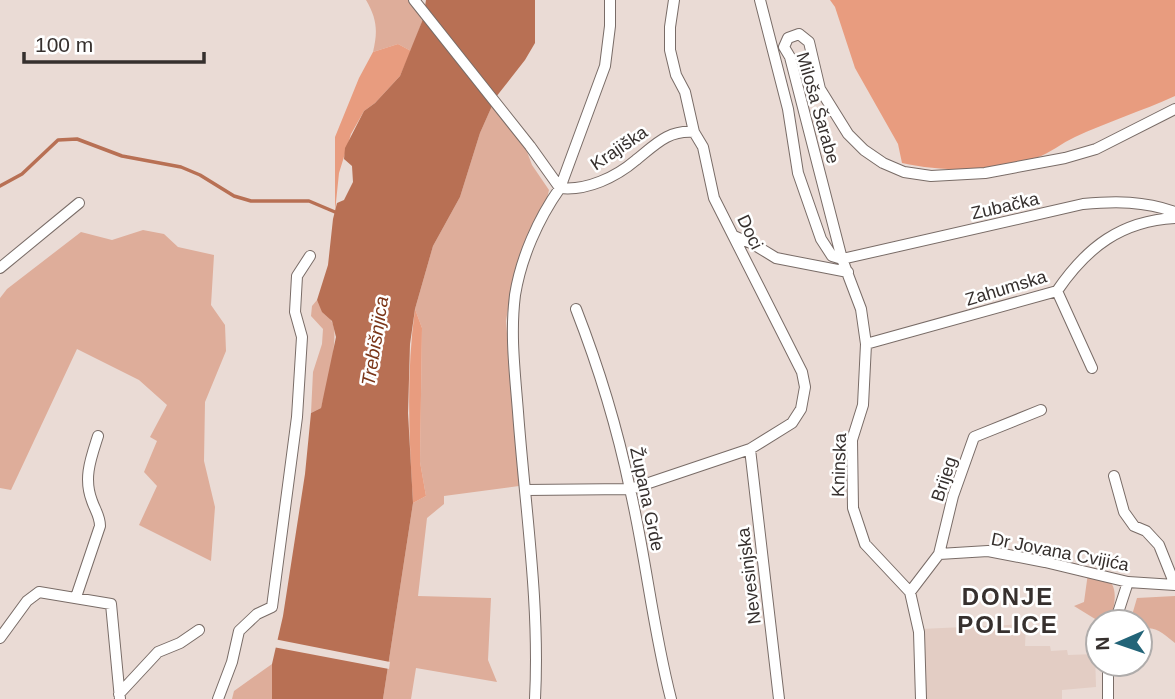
<svg xmlns="http://www.w3.org/2000/svg" width="1175" height="699" viewBox="0 0 1175 699" font-family="Helvetica,sans-serif">
	<style>
		.built { fill: #e3cdc4 }
		.green { fill: #dead9a }
		.forest { fill: #e89c7f }
		.water { fill: #b87054 }
		.pier { fill: #eadbd5 }
		.lines { fill: none; stroke-linecap: round; stroke-linejoin: round }
		.stream { stroke: #b87054; stroke-width: 3.5 }
		.street-casing { stroke: #796c67; stroke-width: 12 }
		.street { stroke: #fff; stroke-width: 10 }
		.labels { text-anchor: middle; dominant-baseline: central; stroke-width: 5; stroke-linejoin: round; paint-order: stroke }
		.street-label { font-size: 18px; fill: #36302e; stroke: #fff }
		.water-label { font-size: 19px; font-style: italic; fill: #7b3619; stroke: #fff }
		.district-label { font-size: 24px; font-weight: bold; letter-spacing: 2px; fill: #36302e; stroke: #fff }
	</style>
	<rect width="100%" height="100%" fill="#eadbd5"/>
	<path class="built" d="M1026,624L1025,646H1050L1051,651L1067,650L1068,655L1095,654L1096,687L1062,690V699H924L921,629Z"/>
	<path class="green" d="M366,0H408L423,19L411,51L398,44L373,52C378,31 377,19 366,0Z
		M492,106L526,149L532,165L549,190L547,199L534,221L524,245L511,291L506,321L519,486L444,496V504L427,518L418,596L491,598L488,660L497,682L416,668L411,699H383L413,503L426,496L420,462L422,328L415,309L433,246L460,197L480,133Z
		M143,230L164,234L178,247L214,255L211,305L225,325L226,351L205,402L204,461L215,507L211,561L139,525L157,486L144,472L157,441L150,437L167,405L139,380L77,349L11,490L0,488V298L7,289L81,232L112,240Z
		M317,300C322,310 328,314 332,322C340,336 326,391 321,408L311,413L313,372L322,344L323,329L311,316L312,306Z
		M1088,573C1095,575 1106,577 1110,582C1119,590 1113,612 1110,622H1100L1074,606L1084,602Z
		M1175,596V643C1164,635 1154,623 1140,631V622H1130L1137,598Z
		M272,664V699H232L234,691Z"/>
	<path class="forest" d="M830,0H1175V96C1142,111 1107,122 1075,137C1062,143 1050,153 1036,158C996,173 944,172 902,163L898,144L855,68L835,7Z
		M398,44L411,51L400,76L375,103L364,111L351,134L339,173L335,212V137L359,78L373,52Z
		M415,309L422,328L420,462L426,496L413,503C409,438 406,374 415,309Z"/>
	<path class="water" d="M426,0H535V43L525,60L496,97L480,133L460,197L433,246L415,309L410,344L408,413L413,503L383,699H272V664L283,616L305,474L311,413L321,408L336,337L332,321L322,312L317,300L328,265L333,219L337,203L344,200L353,182L352,166L344,159L345,148L364,111L375,103L400,76L423,19Z"/>
	<path class="pier" d="M274,639L390,662L389,669L273,647Z"/>
	<g class="lines">
		<path class="stream" d="M0,186L22,174L58,140L77,139L122,156L181,167L200,175L234,196L251,201H309L335,212"/>
		<defs>
			<path id="street" d="M414,0L530,146L560,188C587,191 616,177 636,160C656,144 668,130 694,132
				M760,0L788,109L798,173L821,239L832,256L842,259L1083,204C1116,201 1144,201 1175,212
				M734,236L753,244L776,258L848,272
				M0,268L79,203
				M1057,291L1092,368
				M576,309C599,368 617,427 630,489C646,558 653,630 671,699
				M866,344L1057,291C1087,247 1121,221 1175,218
				M750,449L779,699
				M525,490L631,489L750,449L792,423L801,409L805,387L802,372L714,198L703,147L694,132L685,92L676,75L670,50V27L674,0
				M939,554L988,551L1045,562L1128,582L1175,585L1159,545L1146,531L1134,526L1124,512L1114,476
				M910,592L939,554L953,496L974,437L1041,410
				M76,597L100,526C100,516 95,510 92,501C83,478 91,458 98,436
				M1115,622L1128,582
				M0,638L27,601L39,592L111,604L120,699
				M119,694L158,652L180,643L199,630
				M218,699L232,662L239,631L257,614L272,607L297,417L302,337L295,312L297,276L310,256
				M535,699C540,603 525,507 518,412C515,373 510,335 515,295C521,258 538,219 560,188L605,66L610,26V0
				M921,699L919,632L910,592L865,544L853,508L852,440L863,405L866,344L861,309L842,259L790,57L784,47L788,38L799,34L809,42L820,89L848,134L864,150L883,163L904,172L931,176L985,173L1065,158L1096,149L1175,109
				M1108,699V664"/>
		</defs>
		<use href="#street" class="street-casing"/>
		<use href="#street" class="street"/>
	</g>
	<g class="labels">
		<g class="street-label">
			<text transform="translate(818 108) rotate(74)">Miloša Šarabe</text>
			<text transform="translate(619 148) rotate(-34)">Krajiška</text>
			<text transform="translate(1005 206) rotate(-13)">Zubačka</text>
			<text transform="translate(750 232) rotate(64)">Doci</text>
			<text transform="translate(1006 288) rotate(-17)">Zahumska</text>
			<text transform="translate(839 465) rotate(-88)">Kninska</text>
			<text transform="translate(944 479) rotate(-72)">Brijeg</text>
			<text transform="translate(647 499) rotate(78)">Župana Grde</text>
			<text transform="translate(1060 552) rotate(11)">Dr Jovana Cvijića</text>
			<text transform="translate(749 576) rotate(-97)">Nevesinjska</text>
		</g>
		<g class="water-label">
			<text transform="translate(375 341) rotate(-81)">Trebišnjica</text>
		</g>
		<g class="district-label">
			<text x="1008" y="596">DONJE<tspan x="1008" dy="28">POLICE</tspan></text>
		</g>
	</g>
	<g transform="translate(1119 643) rotate(268)"><circle r="33" fill="#ffffff" stroke="#afacab" stroke-width="2"/>
	<path d="M0-5L12 26L0 18L-12 26Z" fill="#226478"/>
	<text y="-10" font-size="19" font-weight="bold" text-anchor="middle" fill="#36302e">N</text>
	</g>
	<path d="M24 52v10h180v-10" fill="none" stroke="#36302e" stroke-width="3.5"/>
	<text x="35" y="52" font-size="21" fill="#36302e" stroke="#ffffff" stroke-width="5" paint-order="stroke">100 m</text>
</svg>
